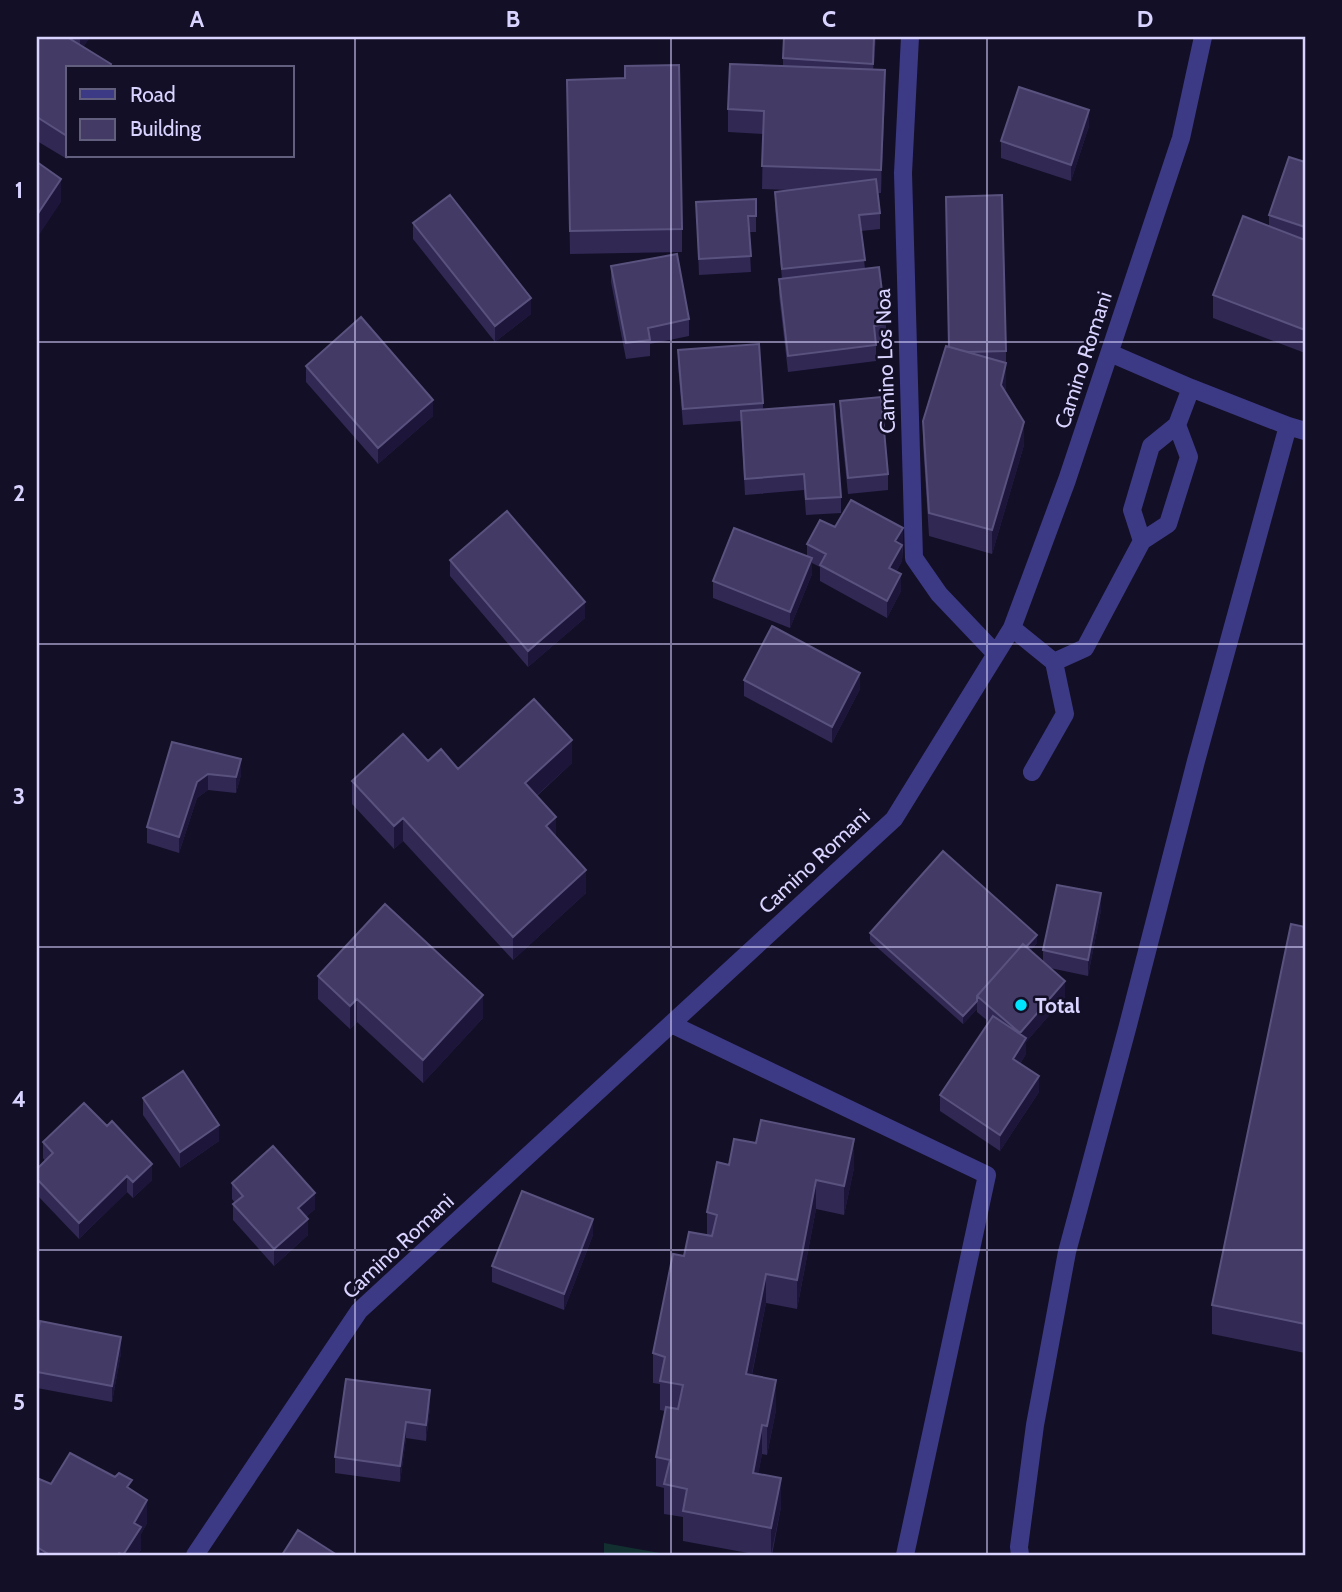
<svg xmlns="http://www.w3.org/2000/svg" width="1342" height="1592" viewBox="0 0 1342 1592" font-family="Cabin,sans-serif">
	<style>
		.green { fill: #12302f }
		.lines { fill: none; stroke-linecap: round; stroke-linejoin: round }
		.minor { stroke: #3d3a85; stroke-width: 18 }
		.wall { fill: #312854 }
		.shaded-wall { fill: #1d163a }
		.building { fill: #433a66; stroke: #5a527e; stroke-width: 2 }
		.grid { fill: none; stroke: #d9d4ff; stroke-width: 2; stroke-opacity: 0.55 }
		.poi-dot { fill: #00e5ff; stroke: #130f26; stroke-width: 2.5 }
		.labels { text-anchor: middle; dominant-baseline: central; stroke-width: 5; stroke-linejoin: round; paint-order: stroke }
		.street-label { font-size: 21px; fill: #d9d4ff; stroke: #130f26 }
		.poi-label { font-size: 21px; font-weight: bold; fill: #d9d4ff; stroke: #130f26; text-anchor: start }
		.neatline { fill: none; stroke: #d9d4ff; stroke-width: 2.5 }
		.grid-label { font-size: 23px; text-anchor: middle; font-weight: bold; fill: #d9d4ff }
	</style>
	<rect width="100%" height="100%" fill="#130f26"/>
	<path class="green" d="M604,1543L671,1555H604Z"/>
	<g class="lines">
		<path class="minor" d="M910,37L903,173L914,558L939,594L996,654
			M1288,426L1305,431
			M1142,541L1132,510L1151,446L1177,425L1191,388
			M1012,628L1054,662L1085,648L1142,541L1168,524L1189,457L1177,425
			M1032,772L1065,714L1054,662
			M671,1024L987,1175L905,1555
			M195,1555L359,1311L894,819L1012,628L1067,480L1181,138L1203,37
			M1020,1555L1019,1547L1035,1425L1067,1252L1127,1029L1196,761L1288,426L1191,388L1110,353"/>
	</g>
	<path class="wall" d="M37,37H90L83,47L111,68L67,159L37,141Z
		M876,37L873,69L885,93L881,193H878L880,213V229L861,231L865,269L886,324V340L876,341V361L788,372L779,295V279H782L775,208V192L788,190L762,189L763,134L728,132V109L783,66V58Z
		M625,66L682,229V252L570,254L567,80L625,78Z
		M1089,126L1071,181L1001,158V141Z
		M1305,162V353L1213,318V295L1269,226V215Z
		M696,202L756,216V232H749L751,272L699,275Z
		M413,223L531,314L495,342L413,239Z
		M611,266L689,319V336L650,344V356L626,359L611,282Z
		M949,346L1006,351V386L1005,391L1024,445L992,554L929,536L923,444V421Z
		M678,350L763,403V410L841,497V513L806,515L804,490L745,495L741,421L683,425L678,366Z
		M306,366L433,416L378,464L306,382Z
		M840,401L888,474V490L848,494L840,417Z
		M835,527L903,544L902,561L896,572L901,591L887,618L820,581V567L812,563V574L790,628L713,598V581L807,557V544Z
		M450,560L585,618L528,667L450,576Z
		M744,680L860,689L832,743L744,696Z
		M172,742L241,775L236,793L208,790L197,798L179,853L147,843V827Z
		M428,761L458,769L572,763L537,796L556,838L586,893L513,960L403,841L394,849L352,804V781Z
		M1101,910L1088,976L1050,968L1065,997L1026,1042V1054L1020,1064L1039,1092L1000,1151L940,1111V1095L989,1022L977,1012V1009L963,1024L870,941V933L1037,943L1030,951L1043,962V950Z
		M1305,927V1353L1212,1334V1305Z
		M318,976L483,1018L423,1083L357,1022L350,1029L318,999Z
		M143,1098L219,1141L180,1168L143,1115Z
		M43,1142L152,1180L133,1198L127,1192L79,1239L37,1195V1169L45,1161L43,1158Z
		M729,1165L854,1168L844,1215L816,1209L797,1309L766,1303L752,1375L776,1410L767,1455L762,1454L758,1474L781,1507L772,1555H759L683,1541V1517L664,1514V1488L656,1486V1457L665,1411L660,1410V1384L653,1383V1353L684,1256L707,1235V1212Z
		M232,1183L315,1209L306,1217L308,1235L274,1266L233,1220V1204L235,1203L232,1199Z
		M593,1235L564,1310L492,1282V1266Z
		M37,1337L121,1353L112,1402L37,1388Z
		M430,1407L426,1441L406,1438L400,1482L335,1473V1457Z
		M37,1478L51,1484L132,1490L147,1523L141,1534V1550L137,1555H37Z"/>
	<path class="shaded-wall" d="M80,37H90L80,52Z
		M874,37H876L873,80V64Z
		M885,70V93L881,193V170Z
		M1089,110V126L1071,181V165Z
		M68,134L69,156L67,159V136Z
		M61,179V202L37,238V215Z
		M531,298V314L495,342V326Z
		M1006,363V386L1001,408V385Z
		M433,400V416L378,464V448Z
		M1024,422V445L992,554V530Z
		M903,528V544L900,548L902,545V561L889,584V568L895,541Z
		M812,558V574L790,628V612Z
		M901,574V591L887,618V601Z
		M585,602V618L528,667V651Z
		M860,673V689L832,743V727Z
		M572,740V763L525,806V783Z
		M241,759V775L236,793V777Z
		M208,774V790L197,798L179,853V837L197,782Z
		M556,817V840L546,826Z
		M403,818V841L394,849V826Z
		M586,870V893L513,960V937Z
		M1101,893V910L1088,976V960Z
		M1037,935V943L984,1002L980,998Z
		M1065,981V997L1026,1042V1054L1013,1075V1059L1020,1033Z
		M483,995V1018L423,1083V1060Z
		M357,999V1022L350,1029V1006Z
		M977,1001V1009L963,1024V1016Z
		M1039,1076V1092L1000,1151V1135Z
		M219,1125V1141L180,1168V1152Z
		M854,1139V1168L844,1215V1186Z
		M152,1164V1180L133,1198V1182Z
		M127,1176V1192L79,1239V1223Z
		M816,1180V1209L797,1309V1280Z
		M315,1193V1209L298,1224V1208Z
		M308,1219V1235L274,1266V1249Z
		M593,1219V1235L564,1310V1294Z
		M766,1274V1303L746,1403V1374Z
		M121,1337V1353L112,1402V1386Z
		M776,1380V1410L767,1455V1426Z
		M430,1390V1407L426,1441V1425Z
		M406,1422V1438L400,1482V1466Z
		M762,1425V1454L753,1502V1473Z
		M781,1478V1507L771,1555V1528Z
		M147,1500V1523L141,1534V1550L137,1555H123L134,1523Z"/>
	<path class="building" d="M37,37H67L111,64L109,68H68V134L67,136L37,117V107L38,104L37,103Z
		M784,37H874L873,64L783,58Z
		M730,64L885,70L881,170L762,166L764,111L728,109Z
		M679,65L682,229L570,231L567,80L625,78V66Z
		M1019,87L1089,110L1071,165L1001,141Z
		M1289,157L1305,162V227L1269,215Z
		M37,162L61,179L37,215Z
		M876,179L880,213L859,215L865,260L782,269L775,192Z
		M450,195L531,298L495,326L413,223Z
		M1002,195L1006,351L968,352L949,347L946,197Z
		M756,199V216H748L751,256L699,259L696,202Z
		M1243,216L1305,240V330L1213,295Z
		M677,254L689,319L648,328L650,340L626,343L611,266Z
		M879,267L886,324L874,326L876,345L788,356L779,279Z
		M361,317L433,400L378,448L306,366Z
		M759,344L763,403L683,409L678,350Z
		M946,346L1006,363L1001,385L1024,422L992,530L929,513L923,421Z
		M881,397L888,474L848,478L840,401Z
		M834,404L841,497L806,499L804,474L745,479L741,411Z
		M851,500L903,528L895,541L902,545L889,568L901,574L887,601L820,565L826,554L807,544L820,520L835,527Z
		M507,511L585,602L528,651L450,560Z
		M734,528L812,558L790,612L713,581Z
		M772,626L860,673L832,727L744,680Z
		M534,699L572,740L525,783L556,817L546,826L586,870L513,937L403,818L394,826L352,781L403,734L428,761L441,749L458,769Z
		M172,742L241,759L236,777L208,774L197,782L179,837L147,827Z
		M943,851L1037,935L1026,947L1023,944L977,996V1001L963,1016L870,933Z
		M1057,885L1101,893L1088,960L1043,950Z
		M385,904L483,995L423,1060L357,999L350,1006L318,976Z
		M1291,924L1305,927V1324L1212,1305Z
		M1023,944L1065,981L1020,1033L977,996Z
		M993,1016L1026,1038L1013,1059L1039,1076L1000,1135L940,1095Z
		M183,1071L219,1125L180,1152L143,1098Z
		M84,1103L107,1126L112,1121L152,1164L133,1182L127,1176L79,1223L37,1179V1169L53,1153L43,1142Z
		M761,1120L854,1139L844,1186L816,1180L797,1280L766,1274L746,1374L776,1380L767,1426L762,1425L753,1473L781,1478L771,1528L683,1511L687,1489L664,1484L670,1460L656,1457L666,1407L678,1409L683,1385L660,1381L665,1357L653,1353L673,1254L684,1256L689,1232L712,1236L717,1215L707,1212L717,1162L729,1165L734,1139L756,1143Z
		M273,1146L315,1193L298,1208L308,1219L274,1249L233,1204L243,1196L232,1183Z
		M522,1191L593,1219L564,1294L492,1266Z
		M40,1321L121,1337L112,1386L37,1372V1337Z
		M346,1379L430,1390L426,1425L406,1422L400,1466L335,1457Z
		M70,1453L115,1477L119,1473L132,1480L127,1487L147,1500L134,1523L141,1527L123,1555L119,1553L117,1555H50L37,1547V1478L51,1484Z
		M298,1530L337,1555H282Z"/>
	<path class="grid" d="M355,37V1555M671,37V1555M987,37V1555M37,342H1305M37,644H1305M37,947H1305M37,1250H1305"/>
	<circle class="poi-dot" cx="1021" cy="1005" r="7"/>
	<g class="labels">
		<g class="street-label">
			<text transform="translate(1083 360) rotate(-72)">Camino Romani</text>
			<text transform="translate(885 361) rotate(-92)">Camino Los Noa</text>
			<text transform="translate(814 861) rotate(-43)">Camino Romani</text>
			<text transform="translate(398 1246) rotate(-43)">Camino Romani</text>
		</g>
		<g class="poi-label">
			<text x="1035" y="1005">Total</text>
		</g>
	</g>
	<rect width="1342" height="1592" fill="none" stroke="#130f26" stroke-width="77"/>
	<rect x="66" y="66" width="228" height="91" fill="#130f26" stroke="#625e7d" stroke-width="2"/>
	<rect x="80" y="89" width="35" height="10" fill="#3d3a85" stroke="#625e7d" stroke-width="2"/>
	<text x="130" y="102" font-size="21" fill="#d9d4ff">Road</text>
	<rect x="80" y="119" width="35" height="21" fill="#433a66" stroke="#625e7d" stroke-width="2"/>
	<text x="130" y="136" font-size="21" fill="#d9d4ff">Building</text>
	<rect x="38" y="38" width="1266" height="1516" class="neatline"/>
	<g class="grid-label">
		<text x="197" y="27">A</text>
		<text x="513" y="27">B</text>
		<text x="829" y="27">C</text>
		<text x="1145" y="27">D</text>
		<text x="19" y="198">1</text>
		<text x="19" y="501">2</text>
		<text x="19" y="804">3</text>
		<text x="19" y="1107">4</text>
		<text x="19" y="1410">5</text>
	</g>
</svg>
